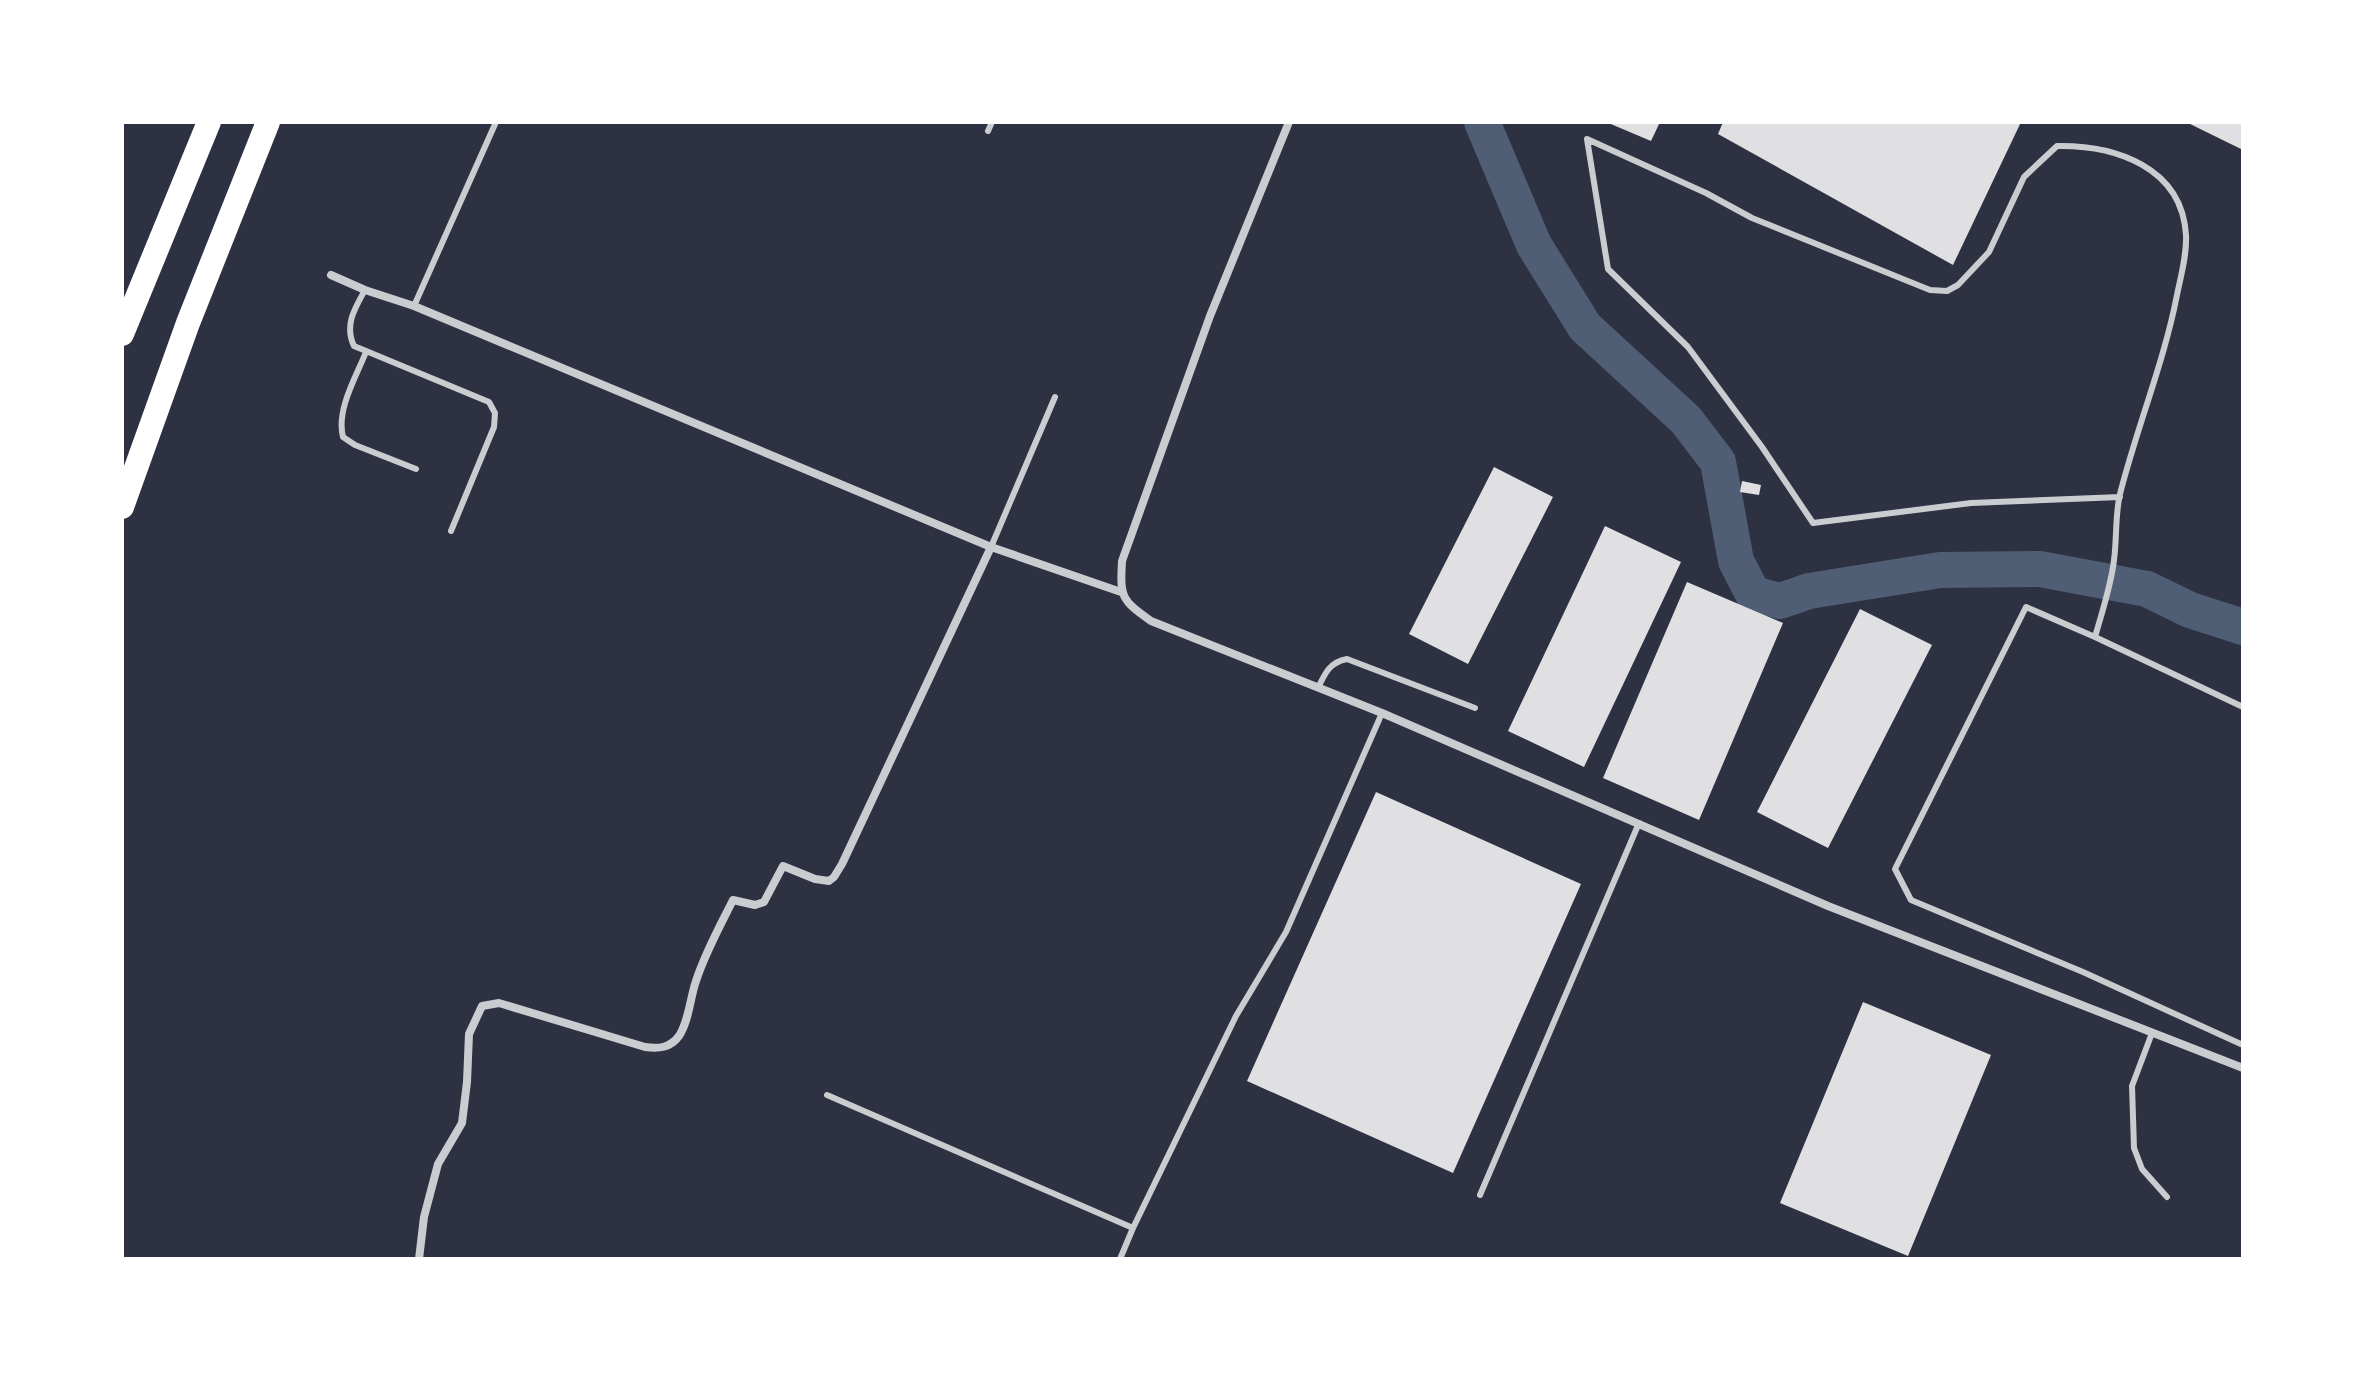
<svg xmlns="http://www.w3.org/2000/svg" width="2365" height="1381" viewBox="0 0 2365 1381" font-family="'IBM Plex Serif',serif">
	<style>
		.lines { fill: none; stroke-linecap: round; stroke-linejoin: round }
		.river { stroke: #4f5d75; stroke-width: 36 }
		.building { fill: #e0e0e3 }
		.service { stroke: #caccd0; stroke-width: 6 }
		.minor { stroke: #caccd0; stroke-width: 8 }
		.motorway { stroke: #fff; stroke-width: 24 }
	</style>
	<rect width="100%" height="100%" fill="#2d3142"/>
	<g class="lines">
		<path class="river" d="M1482,122L1534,245L1585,327L1686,420L1718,462L1736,561L1753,594L1780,601L1809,591L1940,570L2040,569L2147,589L2190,610L2243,627"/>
	</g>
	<path class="building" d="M1606,122H1660L1651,141Z
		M1723,122H2021L1953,265L1718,134Z
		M2186,122H2243V150Z
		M1494,467L1553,497L1468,664L1409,634Z
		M1742,481L1761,485L1759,495L1740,492Z
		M1605,526L1681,562L1584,767L1508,731Z
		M1687,582L1783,623L1699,820L1603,778Z
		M1860,609L1932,645L1828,848L1757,812Z
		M1376,792L1581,884L1453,1173L1247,1081Z
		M1863,1002L1991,1055L1908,1256L1780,1203Z"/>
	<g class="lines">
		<path class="service" d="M988,131L992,122
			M365,290C355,308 344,325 354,346L489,402L495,413L494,427L451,531
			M414,306L496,122
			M366,352C356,377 336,410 343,437L355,445L416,469
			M2120,497L1971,503L1813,523L1762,447L1688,347L1608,269L1587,139L1706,193L1752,218L1930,290L1947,291L1958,285L1989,252L2024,177L2057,146C2115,145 2182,167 2186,235C2187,255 2181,275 2177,295C2164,362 2137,427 2120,494C2115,515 2117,538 2114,560C2111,586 2102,612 2095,637L2026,607L1895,869L1911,900L2083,972L2243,1045
			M991,547L1055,397
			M2095,637L2243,707
			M1318,688C1325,673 1330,662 1347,659L1475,708
			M2152,1033L2132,1086L2134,1148L2142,1169L2167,1197
			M827,1095L1133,1228
			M1480,1195L1639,823
			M1120,1259L1133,1228L1236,1016L1286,932L1382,713"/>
		<path class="minor" d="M1289,122L1210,316L1122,561C1120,597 1121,600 1151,621L1382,713L1828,906L2243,1068
			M331,275L365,290L414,306L991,547L1121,592
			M419,1259L424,1217L438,1164L462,1123L467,1082L469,1034L482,1006L499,1003L645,1047C659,1049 670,1048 679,1036C689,1021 690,998 696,981C705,953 720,926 733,900L755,905L764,902L783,866L815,879L829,881L834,877L842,864L991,547"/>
		<path class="motorway" d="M122,334L209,122
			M122,507L188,323L268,122"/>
	</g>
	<rect width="2365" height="1381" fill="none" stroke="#ffffff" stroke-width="248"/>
</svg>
